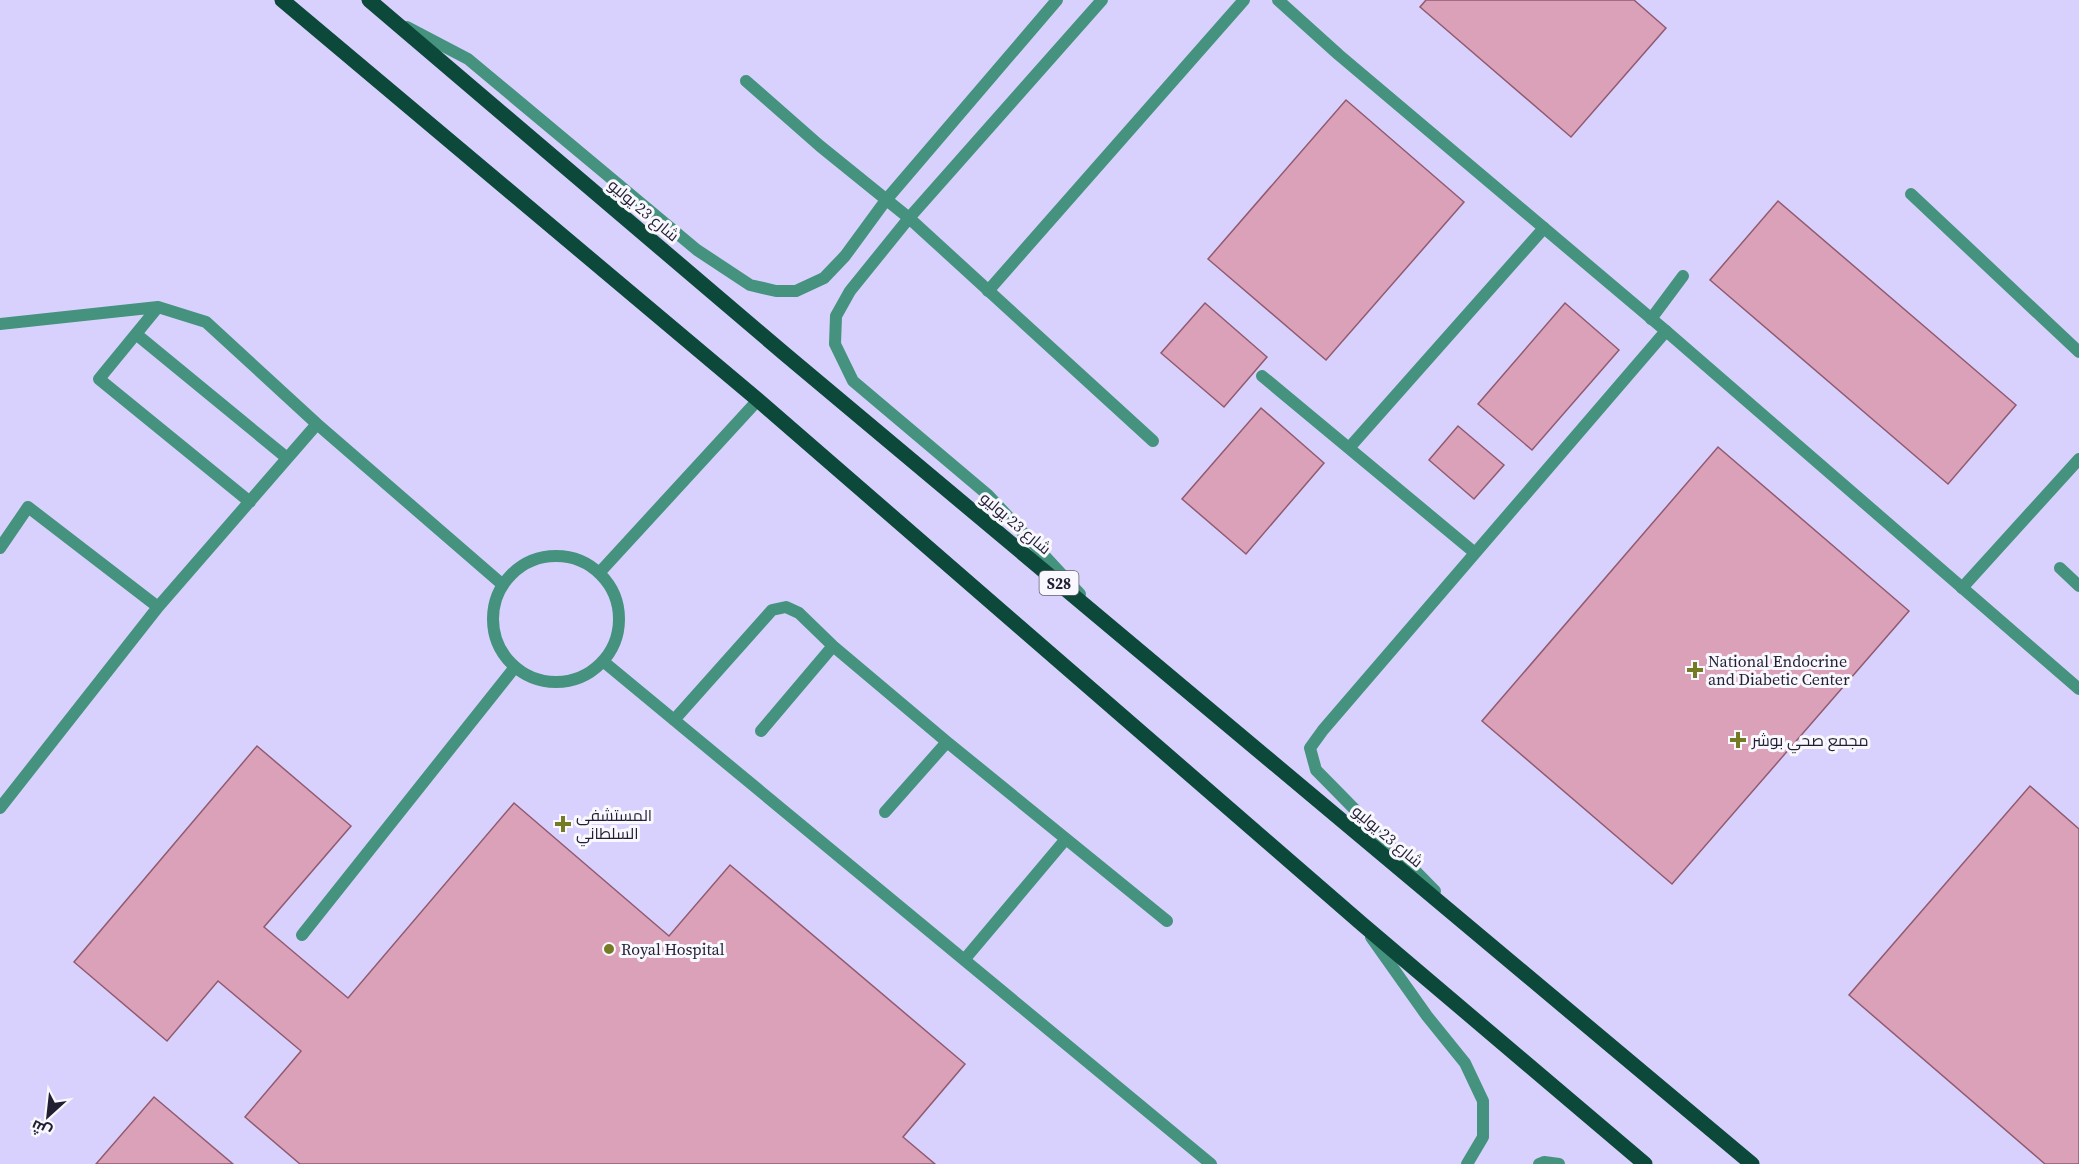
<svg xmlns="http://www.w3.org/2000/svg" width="2079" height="1164" viewBox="0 0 2079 1164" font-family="'Source Serif 4',Cairo,serif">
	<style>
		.building { fill: #dba1b8; stroke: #905b71; stroke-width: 1.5 }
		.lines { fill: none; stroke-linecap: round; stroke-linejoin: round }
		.service { stroke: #45937e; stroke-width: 12 }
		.minor { stroke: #45937e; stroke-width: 12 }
		.primary { stroke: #0c493b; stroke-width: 15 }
		.poi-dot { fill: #757b25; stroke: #f9f8fe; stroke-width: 2 }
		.labels { text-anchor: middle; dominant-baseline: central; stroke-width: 6; stroke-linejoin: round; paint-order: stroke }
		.shield { fill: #f9f8fe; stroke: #636070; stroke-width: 1.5 }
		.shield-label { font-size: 15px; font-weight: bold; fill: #231f33 }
		.street-label { font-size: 16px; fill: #231f33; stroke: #f9f8fe }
		.poi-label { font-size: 16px; fill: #231f33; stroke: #f9f8fe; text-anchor: start }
	</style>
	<rect width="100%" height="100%" fill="#d9d1fd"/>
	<path class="building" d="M1426,0H1634L1666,28L1571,137L1420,7Z
		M1346,100L1464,202L1326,360L1208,259Z
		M1778,201L2016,405L1948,484L1710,280Z
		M1205,303L1267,357L1224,407L1161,353Z
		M1565,303L1619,350L1532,450L1478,404Z
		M1261,408L1324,463L1246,554L1182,499Z
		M1458,426L1504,465L1474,499L1429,460Z
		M1718,447L1909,611L1672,884L1482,721Z
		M257,746L351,826L264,927L348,998L514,803L669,936L730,865L965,1064L903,1137L935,1164H300L245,1117L301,1051L218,981L167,1041L74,962Z
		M2030,786L2079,829V1164H2045L1849,995Z
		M154,1097L233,1164H96Z"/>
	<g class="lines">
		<path class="service" d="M1911,194L2079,352
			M988,291L1244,0
			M158,307L99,379L250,502
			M1651,319L1683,276
			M0,324L158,307L206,322L317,424L503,585
			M136,334L287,458
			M1262,376L1475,553
			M1349,448L1544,228
			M0,548L28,507L158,607
			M493 619a63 63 0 1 1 126 0a63 63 0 1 1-126 0Z
			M2060,568L2079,586
			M600,572L758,400
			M1962,588L2079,459
			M604,662L1211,1164
			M674,720L772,610L786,607L799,613L833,646L947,742L1167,921
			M761,731L833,646
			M0,808L158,607L317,424
			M885,812L947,742
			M1435,891L1316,770L1310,748L1323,730L1666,331
			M302,935L515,667
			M964,960L1065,840"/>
		<path class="minor" d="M1278,0L1339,55L1666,331L2079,689
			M407,27L468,59L697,250L750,285L776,291H796L824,278L845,256L886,200L1057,0
			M746,81L820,146L909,218L1153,441
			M1080,594L988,495L853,381L835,344L836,316L850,291L909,218L1102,0
			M1371,937L1427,1016L1465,1063L1483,1101V1137L1467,1164
			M1539,1164L1544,1162L1559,1164"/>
		<path class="primary" d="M282,0L758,400L1362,924L1645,1164
			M369,0L786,355L1752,1164"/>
	</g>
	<g class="poi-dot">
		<path d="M1692 661h6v6h6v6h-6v6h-6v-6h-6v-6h6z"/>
		<path d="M1735 731h6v6h6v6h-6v6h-6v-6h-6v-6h6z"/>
		<path d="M560 815h6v6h6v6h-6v6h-6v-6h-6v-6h6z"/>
		<circle cx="609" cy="949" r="6"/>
	</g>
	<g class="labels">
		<rect class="shield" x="1039.5" y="571" width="39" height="24" rx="4.5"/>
		<g class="shield-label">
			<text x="1059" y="583">S28</text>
		</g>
		<g class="street-label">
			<text transform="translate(644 210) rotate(40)">شارع 23 يوليو</text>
			<text transform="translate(1016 523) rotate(40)">شارع 23 يوليو</text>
			<text transform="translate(1388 836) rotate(40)">شارع 23 يوليو</text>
		</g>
		<g class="poi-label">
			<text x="1708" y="661">National Endocrine<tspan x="1708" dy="18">and Diabetic Center</tspan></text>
			<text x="1752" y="740">مجمع صحي بوشر</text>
			<text x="576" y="815">المستشفى<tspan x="576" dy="18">السلطاني</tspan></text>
			<text x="621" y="949">Royal Hospital</text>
		</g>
	</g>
	<g transform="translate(48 1116) rotate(207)" stroke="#f9f8fe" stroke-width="4.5" paint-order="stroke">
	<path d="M0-4.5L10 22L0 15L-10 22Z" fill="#231f33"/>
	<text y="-9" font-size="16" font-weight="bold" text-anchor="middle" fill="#231f33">ش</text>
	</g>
</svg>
